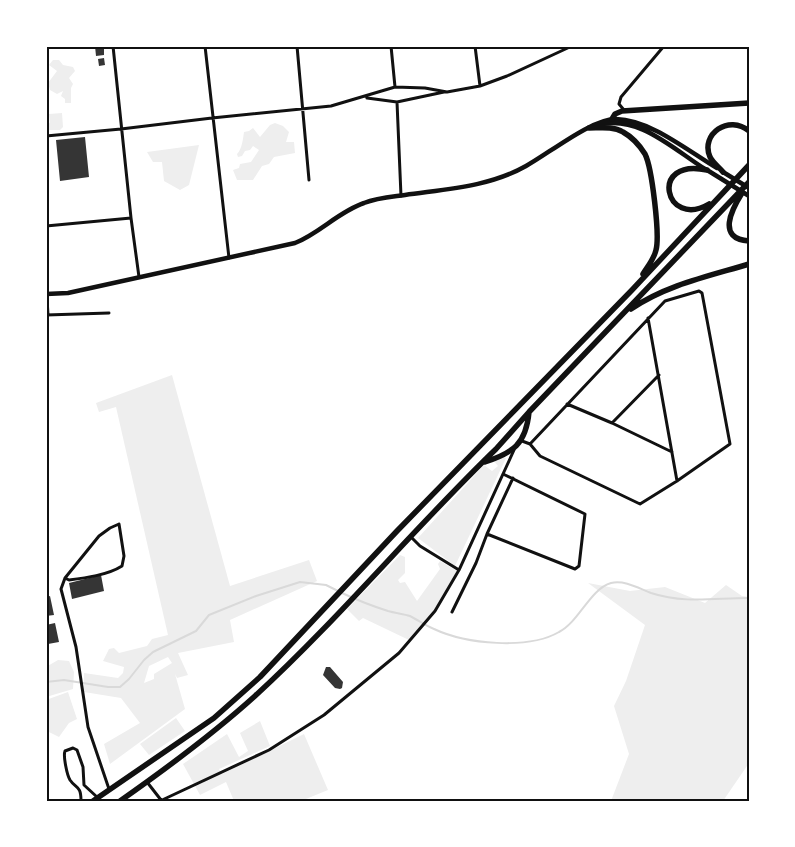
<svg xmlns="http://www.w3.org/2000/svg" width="795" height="847" viewBox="0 0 795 847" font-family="'Roboto Condensed',sans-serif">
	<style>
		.green { fill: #eee; fill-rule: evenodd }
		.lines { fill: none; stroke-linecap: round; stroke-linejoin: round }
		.stream { stroke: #d9d9d9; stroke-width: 2 }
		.building { fill: #353535 }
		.minor { stroke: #111; stroke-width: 3 }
		.tertiary { stroke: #111; stroke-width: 4.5 }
		.secondary { stroke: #111; stroke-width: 4.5 }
		.trunk { stroke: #111; stroke-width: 5.5 }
		.neatline { fill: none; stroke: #111; stroke-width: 2 }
	</style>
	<rect width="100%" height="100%" fill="#fff"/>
	<path class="green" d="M53,60H59L63,65L73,67L75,71L69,78L73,84L71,88V103H65V99L61,96L63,91L57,94L50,90L48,83L57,71L49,65Z
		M62,113L63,127L60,130H49L48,122L50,123L49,114Z
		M275,123L283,126L289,132L286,142H294L295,153L274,157L269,164L262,166L253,180H237L233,170L239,168L240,164L251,162L259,150L253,146L250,150L245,151L242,156L238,157L237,154C242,149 243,139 244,132L249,131L253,128L260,137L270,125Z
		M199,145L189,185L180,190L164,181L162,162H153L147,152Z
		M172,375L230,586L309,560L317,581L230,620L234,642L178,653L188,675L177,678L175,674L185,709L110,764L104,744L140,723L121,698L84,692V673L118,678L123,673L124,667L103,661L109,649L114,648L119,653L147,646L152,639L168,635L116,407L99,412L96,403ZM168,657L172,663L154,674V679L144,683L149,666Z
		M503,457L506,458L455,566L418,538L484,465L492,471L498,466L493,460Z
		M400,555L405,557V573L398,580L400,583L405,582L417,601L440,569L438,564L440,561L457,571L436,608L409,640L363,618L359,621L347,609Z
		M588,583L630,591L665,587L705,603L726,585L742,596L749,597V763L723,801H611L629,754L614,706L626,681L645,625Z
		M58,660L69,661L74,672L73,689L46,697V667Z
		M68,692L77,719L69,723L59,737L49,732L46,735V700Z
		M176,718L185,731L149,755L140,744Z
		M260,721L270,746L219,769L222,774L304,734L328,790L301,801H234L226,782L200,795L183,764L227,734L239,757L248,751L240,733Z"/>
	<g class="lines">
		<path class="stream" d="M342,593C357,600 372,606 388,611C395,613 403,614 410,616C418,620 426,626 434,629C466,644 528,650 559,632C579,622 590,589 611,583C625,580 638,588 651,593C685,604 714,598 749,598
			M46,682L64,680L108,687H120L129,679L144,660L153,652L196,631L209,615L256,596L300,582L326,585L338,591"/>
	</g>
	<path class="building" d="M95,46H104V55L96,56Z
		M104,58L105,65L99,66L98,59Z
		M85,137L89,177L60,181L56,140Z
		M101,575L104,591L72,599L69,583Z
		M50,596L54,615L46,616V597Z
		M55,623L59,642L48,644L46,625Z
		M326,667H330L343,682L342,688L340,689L335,688L323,675Z"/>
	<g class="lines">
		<path class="minor" d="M113,46L131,218L139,277
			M205,46L229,258
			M297,46L309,180
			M391,46L395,87
			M475,46L480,86
			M367,98L397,102L444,92
			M397,102L401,196
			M624,110L619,104L621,97L664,46
			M46,136L121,129L212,118L331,106L395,87L425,88L447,92L480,86L507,76L572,46
			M46,226L131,218
			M46,282L48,315
			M46,315L109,313
			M648,318L677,481
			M567,404L612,423L672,452
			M612,423L659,375
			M522,441L530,444L540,456L640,504L677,481L730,444L702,293L699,291L665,301L530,444
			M487,534L575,569L579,566L585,514L503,474
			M411,537L420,546L459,570
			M65,578L69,580C85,578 108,575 122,566L124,556L119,524L110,528L99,536L65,578L61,589L76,647L88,727L109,789
			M452,612L476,563L487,534L513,478
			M147,782L161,800
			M81,801C81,785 76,789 70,780C67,775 63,756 65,751L73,748L77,750L83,767L84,785L97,797
			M160,801L269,750L324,715L399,653L435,611L459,570L514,450"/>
		<path class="tertiary" d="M598,125C638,114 673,149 705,169
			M46,294L68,293L295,243C320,233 338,212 364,203C377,198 391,197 405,195C446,189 489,187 526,166C548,154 593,118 616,119C651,120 688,151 717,168"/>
		<path class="secondary" d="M707,170L749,196
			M723,172L749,188"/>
		<path class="trunk" d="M612,119L615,114L622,111L749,103
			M589,128C600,128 613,126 623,132C632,137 640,146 645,154C652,168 660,235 656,250C654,259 648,266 643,274
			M707,170C648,157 665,230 709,204
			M723,172C719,167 713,163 710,157C700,134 729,114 749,131
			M742,193C732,209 716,239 749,241
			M631,309C666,285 709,276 749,264
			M485,462C513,453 526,444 529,412
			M93,801L214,718L260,677L397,531L632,290L749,165
			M120,801C167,768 213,734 255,696C340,618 413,529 496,449L529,412L749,182"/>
	</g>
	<rect width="795" height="847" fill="none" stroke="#ffffff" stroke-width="95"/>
	<rect x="48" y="48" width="700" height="752" class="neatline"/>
</svg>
